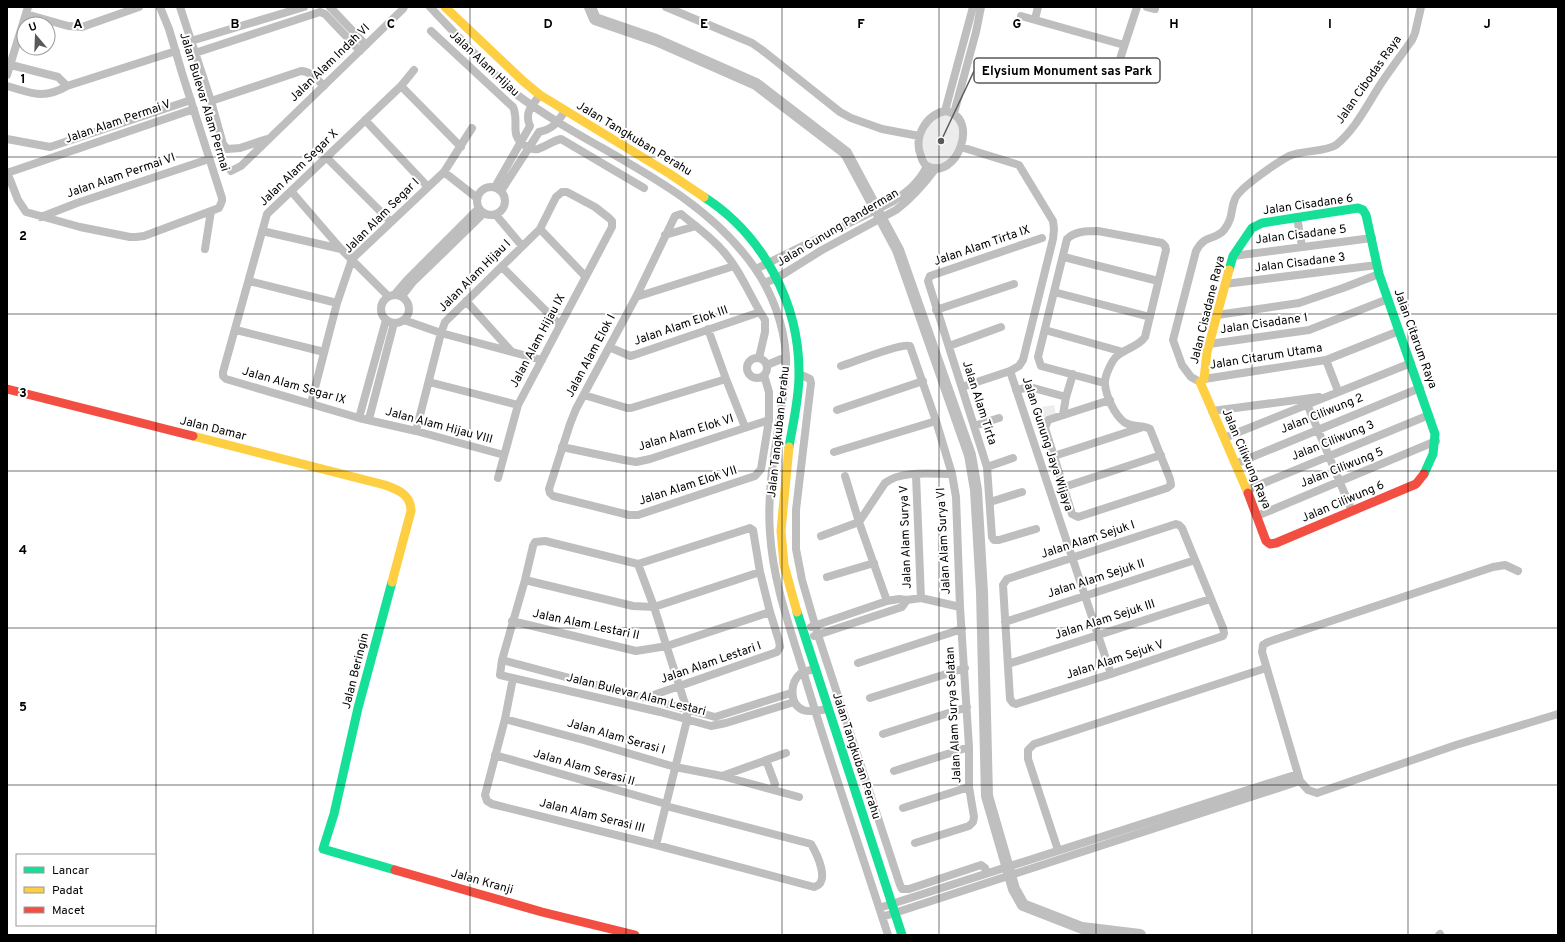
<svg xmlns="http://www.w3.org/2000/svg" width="1565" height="942" viewBox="0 0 1565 942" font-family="Overpass,sans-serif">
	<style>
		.green { fill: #ececec }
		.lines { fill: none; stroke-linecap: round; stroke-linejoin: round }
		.river { stroke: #bfbfbf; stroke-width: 12 }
		.street { stroke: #bebebe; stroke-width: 8 }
		.fast { stroke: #16e098; stroke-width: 9 }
		.slow { stroke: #ffcf43; stroke-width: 9 }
		.jam { stroke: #f24e42; stroke-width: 9 }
		.grid { fill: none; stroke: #000; stroke-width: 1; stroke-opacity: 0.55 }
		.labels { text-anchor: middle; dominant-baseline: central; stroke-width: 4; stroke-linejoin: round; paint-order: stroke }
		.street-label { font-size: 12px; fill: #000; stroke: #fff }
		.grid-label { font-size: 13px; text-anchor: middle; font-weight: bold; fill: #000; stroke: #fff; stroke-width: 4; stroke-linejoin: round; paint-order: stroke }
		.leader { fill: none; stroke: #595959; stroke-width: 1.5 }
		.callout-dot { fill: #595959; stroke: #fff; stroke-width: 1.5 }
		.callout { fill: #fff; stroke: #595959; stroke-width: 1.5 }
		.callout-label { font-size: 13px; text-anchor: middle; font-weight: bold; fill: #000 }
	</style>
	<rect width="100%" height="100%" fill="#fff"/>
	<path class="green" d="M940,113L957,118L961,147L946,165L927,166C925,161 921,156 920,151C917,136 928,120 940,113Z
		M1054,405L1056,415L1038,418L1037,408Z"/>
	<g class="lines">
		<path class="river" d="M590,7L595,19L656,40L756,84L846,153L898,250L970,455L976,490L982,592L987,796L1014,889L1023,905L1082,928L1140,935"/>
		<path class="street" d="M180,7L211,101L223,144L227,149L240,148L267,139
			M330,7L366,45
			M430,7C446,24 463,42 480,59C492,71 503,84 516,94C595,153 696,184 754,267C772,292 784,325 786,356C787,375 783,397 780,417C774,455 767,494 770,533C773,582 790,628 804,674C830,762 860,848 888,935
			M666,7L752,43L762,50L840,112L851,118L882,129L919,136
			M1147,7L1155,9
			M26,14L68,26L82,27L139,7
			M1021,16L1124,45
			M1035,19L1038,7
			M431,31L513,107C520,122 508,136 526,146C529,148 533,150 538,149C546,146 553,141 561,139L644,188
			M191,41L304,7
			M195,53L320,12L325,14L360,51
			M1120,59L1137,7
			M11,65L58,77L67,86
			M414,70L401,86L267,214L223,372V376L226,379L359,418L416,431L504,455
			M7,75L28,7
			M7,86C32,93 43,100 67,86L176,51
			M401,86L461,147
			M211,101L301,71C311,71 317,80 324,86
			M945,111C981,116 957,182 927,166C924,164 922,160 921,156C913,137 926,115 945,111Z
			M945,111L973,7
			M954,113L976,32L981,7
			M365,120L428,187
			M7,139L50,147L191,100
			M961,147L1019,165L1053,221L1054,229L1053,239L1023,360L1019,366L1010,371L1111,674
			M326,157L391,222
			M231,171L241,166L272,136L403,9L404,7
			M7,172L18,200L26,212L80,227L130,237H136L144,236L219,208L222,201V198L182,73L169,29L160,7
			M444,172L477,198
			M7,173L194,109
			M477 201a14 14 0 1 1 28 0a14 14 0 1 1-28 0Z
			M495,187L530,126C524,113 532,105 540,95
			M291,191L341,249L388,296
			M501,191L539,132C553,129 557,123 565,111
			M496,215L522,246
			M41,217L77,203L209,159
			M1297,217L1302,247
			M540,229L585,276
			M262,231L341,249
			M665,235L696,226
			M205,249L211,211
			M1233,256L1372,238
			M1064,257L1158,281
			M502,267L560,325
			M756,269L892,202C907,192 919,183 927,166
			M249,281L337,303
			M764,283L777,278L822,250L896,210C912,198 924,184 936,168
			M1225,284L1377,265
			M1054,292L1150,317
			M395,294L406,281L478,209
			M381 309a14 14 0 1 1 28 0a14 14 0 1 1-28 0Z
			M402,296L412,283L483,214
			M636,297L734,266
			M466,301L511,351
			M936,310L1014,284
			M1217,315L1299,303L1343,288L1379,274
			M404,320L441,333L542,360
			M708,329L726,379L745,427
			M236,330L324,352
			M1045,330L1123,352
			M1209,344L1309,330L1388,299
			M949,346L1001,327
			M609,347L630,356L634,355L760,312
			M759,358L765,332V320C750,297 741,271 723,251C711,237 695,226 681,214L675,216L636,297L576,409L570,424L549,489L550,493L553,496L629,515H638L755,476L761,469L769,420V392L764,375
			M747 368a10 10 0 1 1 20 0a10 10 0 1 1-20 0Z
			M1326,360L1338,391
			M767,365L786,357
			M841,366C854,362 901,343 910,346L936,421L952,474L956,497L960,607L969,747V787L974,817L973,822L969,826L915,843
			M799,374L810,379L811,383L796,510V549L802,580L818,635L900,885L902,889H909L981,865L985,868L987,873
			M1204,379L1326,360L1399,331
			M429,382L518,405
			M1200,382L1191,377L1182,365L1173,340L1196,251C1206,233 1215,241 1224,230C1234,217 1230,210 1235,199C1239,188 1278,162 1289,156C1303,150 1326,152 1336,145C1356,129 1368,103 1382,82C1392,67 1402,54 1412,40L1415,33L1421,7
			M1104,383L1041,366L1038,357L1067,239C1075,231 1087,231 1098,231L1162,243L1165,246L1166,250L1145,337C1138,347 1126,348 1117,356C1112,360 1104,377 1105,384C1106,396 1114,414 1124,422C1132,428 1142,424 1150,429L1170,479L1171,485L1167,488L1078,517L1072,514L1045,428L1048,420L1110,400
			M962,387L1010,371
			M1016,390L1030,387L1066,397
			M584,395L627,408H631L726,379
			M311,403L337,303L352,259L444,172L472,128
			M1307,404L1352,511
			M837,410L923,381
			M1212,411L1319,397
			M1063,415L1066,397L1073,374
			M359,418L386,320
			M369,419L394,323
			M974,426L999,418
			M416,431L441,333L445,322L540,229L556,197L562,192H567L595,207L609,218L612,221V227L518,405L498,478
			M1224,438L1411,363
			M562,447L624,460L636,462L650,459L769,420
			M834,452L936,421
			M1054,456L1140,428
			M1235,464L1420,388
			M987,467L1013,458
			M916,475L921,598
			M845,476L859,522L887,601
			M1064,487L1161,455
			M1247,490L1429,415
			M990,502L1022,492
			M1257,516L1436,441
			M1176,524L1179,525L1182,528L1223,628L1224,633L1223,636L1111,674L1016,704L1013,703L1010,699L1003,585L1007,579Z
			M1036,529L999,540H994L992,537L987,467L928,281L930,276L1042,238
			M821,536L859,522L885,483C902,470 932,474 952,474
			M638,564L654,607L687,710V720L656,845
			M1518,571L1505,565L1493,567L1268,642L1263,645L1262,652L1300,781L1308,790L1317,793L1456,745L1558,714
			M827,577L874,563
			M525,580L633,606L654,607L760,572
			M512,621L636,651L667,646L770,612
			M1005,622L1195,560
			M811,627L887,601L899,599L907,600L921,598L960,607
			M814,636L902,607L907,600
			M502,660L645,698L715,717L791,693
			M858,663L962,629
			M1008,664L1210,599
			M815,669C810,670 804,671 800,674C790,683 789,704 803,710C811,713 820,710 828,709
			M513,678L505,719L485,795L487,801L492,804L656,845L814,887C831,883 817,854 811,844L666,806
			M645,698L777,652L780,647L779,641L770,612L760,572L753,530L750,528L744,530L638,564L545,541L535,542L533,546L525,580L502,660L500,675L660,712L711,726L726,723L794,702
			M870,698L965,668
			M505,719L587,741L675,767L722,776L799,797
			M883,734L967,707
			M495,755L666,804
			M766,760L775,784L773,790
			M894,771L969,747
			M722,776L786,753
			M903,808L969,787
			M1058,850L1028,759V750L1034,744L1266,668
			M879,908L1298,774
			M882,917L1300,781
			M1439,935L1440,934"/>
		<path class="fast" d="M704,197C763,235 800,304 799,375C799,399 793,423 789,447
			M1358,208L1363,210L1366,215L1379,274L1435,434L1433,454L1424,474
			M1229,270L1233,256L1252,228L1262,223L1358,208
			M392,582L358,708L334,814L323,849L395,870
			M797,612L902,935"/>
		<path class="slow" d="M445,7L523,81L540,95L670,174L704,197
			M1229,270L1207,352L1204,379L1200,382L1248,493
			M193,436L385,485C399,490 411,495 411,511L392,582
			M789,447L781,531L784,565L797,612"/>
		<path class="jam" d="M7,389L193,436
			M1248,493L1266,541L1270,544L1276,543L1416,484L1424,474
			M395,870L542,912L635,935"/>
	</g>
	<path class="grid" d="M156,7V935M313,7V935M470,7V935M626,7V935M782,7V935M939,7V935M1096,7V935M1252,7V935M1408,7V935M7,157H1558M7,314H1558M7,471H1558M7,628H1558M7,785H1558"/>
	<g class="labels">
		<g class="street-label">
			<text transform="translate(330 63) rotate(-44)">Jalan Alam Indah VI</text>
			<text transform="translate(484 64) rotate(43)">Jalan Alam Hijau</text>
			<text transform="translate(1369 80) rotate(-55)">Jalan Cibodas Raya</text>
			<text transform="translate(204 102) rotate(73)">Jalan Bulevar Alam Permai</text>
			<text transform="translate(118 122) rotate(-19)">Jalan Alam Permai V</text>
			<text transform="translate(634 139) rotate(31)">Jalan Tangkuban Perahu</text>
			<text transform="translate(299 168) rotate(-44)">Jalan Alam Segar X</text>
			<text transform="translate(121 176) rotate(-19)">Jalan Alam Permai VI</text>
			<text transform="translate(1308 205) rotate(-8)">Jalan Cisadane 6</text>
			<text transform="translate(382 216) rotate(-45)">Jalan Alam Segar I</text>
			<text transform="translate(838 228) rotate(-31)">Jalan Gunung Panderman</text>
			<text transform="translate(1301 235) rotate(-7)">Jalan Cisadane 5</text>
			<text transform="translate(982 246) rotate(-19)">Jalan Alam Tirta IX</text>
			<text transform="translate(1300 263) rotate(-7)">Jalan Cisadane 3</text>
			<text transform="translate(475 276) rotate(-45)">Jalan Alam Hijau I</text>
			<text transform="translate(1208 310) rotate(-76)">Jalan Cisadane Raya</text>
			<text transform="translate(1264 324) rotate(-8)">Jalan Cisadane 1</text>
			<text transform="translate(681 326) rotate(-19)">Jalan Alam Elok III</text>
			<text transform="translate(1415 339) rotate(70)">Jalan Citarum Raya</text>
			<text transform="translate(538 341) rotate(-62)">Jalan Alam Hijau IX</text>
			<text transform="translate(591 356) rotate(-62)">Jalan Alam Elok I</text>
			<text transform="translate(1266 357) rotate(-9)">Jalan Citarum Utama</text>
			<text transform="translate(294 386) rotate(16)">Jalan Alam Segar IX</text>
			<text transform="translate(979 403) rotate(72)">Jalan Alam Tirta</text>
			<text transform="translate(1322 414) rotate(-22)">Jalan Ciliwung 2</text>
			<text transform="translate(439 426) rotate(15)">Jalan Alam Hijau VIII</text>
			<text transform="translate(213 429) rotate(14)">Jalan Damar</text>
			<text transform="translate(779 432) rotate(-84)">Jalan Tangkuban Perahu</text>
			<text transform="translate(686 433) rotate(-17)">Jalan Alam Elok VI</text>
			<text transform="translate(1333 441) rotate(-22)">Jalan Ciliwung 3</text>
			<text transform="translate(1047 444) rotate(72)">Jalan Gunung Jaya Wijaya</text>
			<text transform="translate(1246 459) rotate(67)">Jalan Ciliwung Raya</text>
			<text transform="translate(1342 468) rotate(-22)">Jalan Ciliwung 5</text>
			<text transform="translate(688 486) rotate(-18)">Jalan Alam Elok VII</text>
			<text transform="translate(1343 502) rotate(-23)">Jalan Ciliwung 6</text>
			<text transform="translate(906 537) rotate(-92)">Jalan Alam Surya V</text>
			<text transform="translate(1088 540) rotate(-18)">Jalan Alam Sejuk I</text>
			<text transform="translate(944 541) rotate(-93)">Jalan Alam Surya VI</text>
			<text transform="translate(1096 579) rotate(-18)">Jalan Alam Sejuk II</text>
			<text transform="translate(1105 620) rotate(-18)">Jalan Alam Sejuk III</text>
			<text transform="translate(586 625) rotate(12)">Jalan Alam Lestari II</text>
			<text transform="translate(1115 660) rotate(-18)">Jalan Alam Sejuk V</text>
			<text transform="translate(711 663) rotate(-19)">Jalan Alam Lestari I</text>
			<text transform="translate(356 671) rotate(-76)">Jalan Beringin</text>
			<text transform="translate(636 695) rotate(14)">Jalan Bulevar Alam Lestari</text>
			<text transform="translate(954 715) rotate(-93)">Jalan Alam Surya Selatan</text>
			<text transform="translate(616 737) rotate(16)">Jalan Alam Serasi I</text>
			<text transform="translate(856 756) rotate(72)">Jalan Tangkuban Perahu</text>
			<text transform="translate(584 768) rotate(16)">Jalan Alam Serasi II</text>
			<text transform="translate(592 816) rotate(14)">Jalan Alam Serasi III</text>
			<text transform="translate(482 882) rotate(16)">Jalan Kranji</text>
		</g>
	</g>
	<g class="grid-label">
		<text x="78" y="28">A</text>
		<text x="235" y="28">B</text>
		<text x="391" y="28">C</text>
		<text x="548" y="28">D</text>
		<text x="704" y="28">E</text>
		<text x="861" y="28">F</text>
		<text x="1017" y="28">G</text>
		<text x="1174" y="28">H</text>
		<text x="1330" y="28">I</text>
		<text x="1487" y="28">J</text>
		<text x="23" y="83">1</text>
		<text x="23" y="240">2</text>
		<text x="23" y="397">3</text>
		<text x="23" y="554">4</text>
		<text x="23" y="711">5</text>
	</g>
	<path class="leader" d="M941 141L974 71"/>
	<circle class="callout-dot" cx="941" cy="141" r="4"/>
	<rect class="callout" x="974" y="58" width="186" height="25" rx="4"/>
	<g class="callout-label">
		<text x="1067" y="75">Elysium Monument sas Park</text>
	</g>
	<rect width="1565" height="942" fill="none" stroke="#000000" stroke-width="16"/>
	<rect x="16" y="854" width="140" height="72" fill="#ffffff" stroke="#999999"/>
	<rect x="24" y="867" width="20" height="6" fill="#16e098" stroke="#999999"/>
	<text x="52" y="874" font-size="12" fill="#000000">Lancar</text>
	<rect x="24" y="887" width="20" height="6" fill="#ffcf43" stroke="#999999"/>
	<text x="52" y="894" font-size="12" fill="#000000">Padat</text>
	<rect x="24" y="907" width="20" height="6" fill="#f24e42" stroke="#999999"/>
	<text x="52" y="914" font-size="12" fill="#000000">Macet</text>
	<g transform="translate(36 36) rotate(341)"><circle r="19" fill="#ffffff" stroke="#999999"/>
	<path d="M0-3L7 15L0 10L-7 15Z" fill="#595959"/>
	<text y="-6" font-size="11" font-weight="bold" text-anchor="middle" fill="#000000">U</text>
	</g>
</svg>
